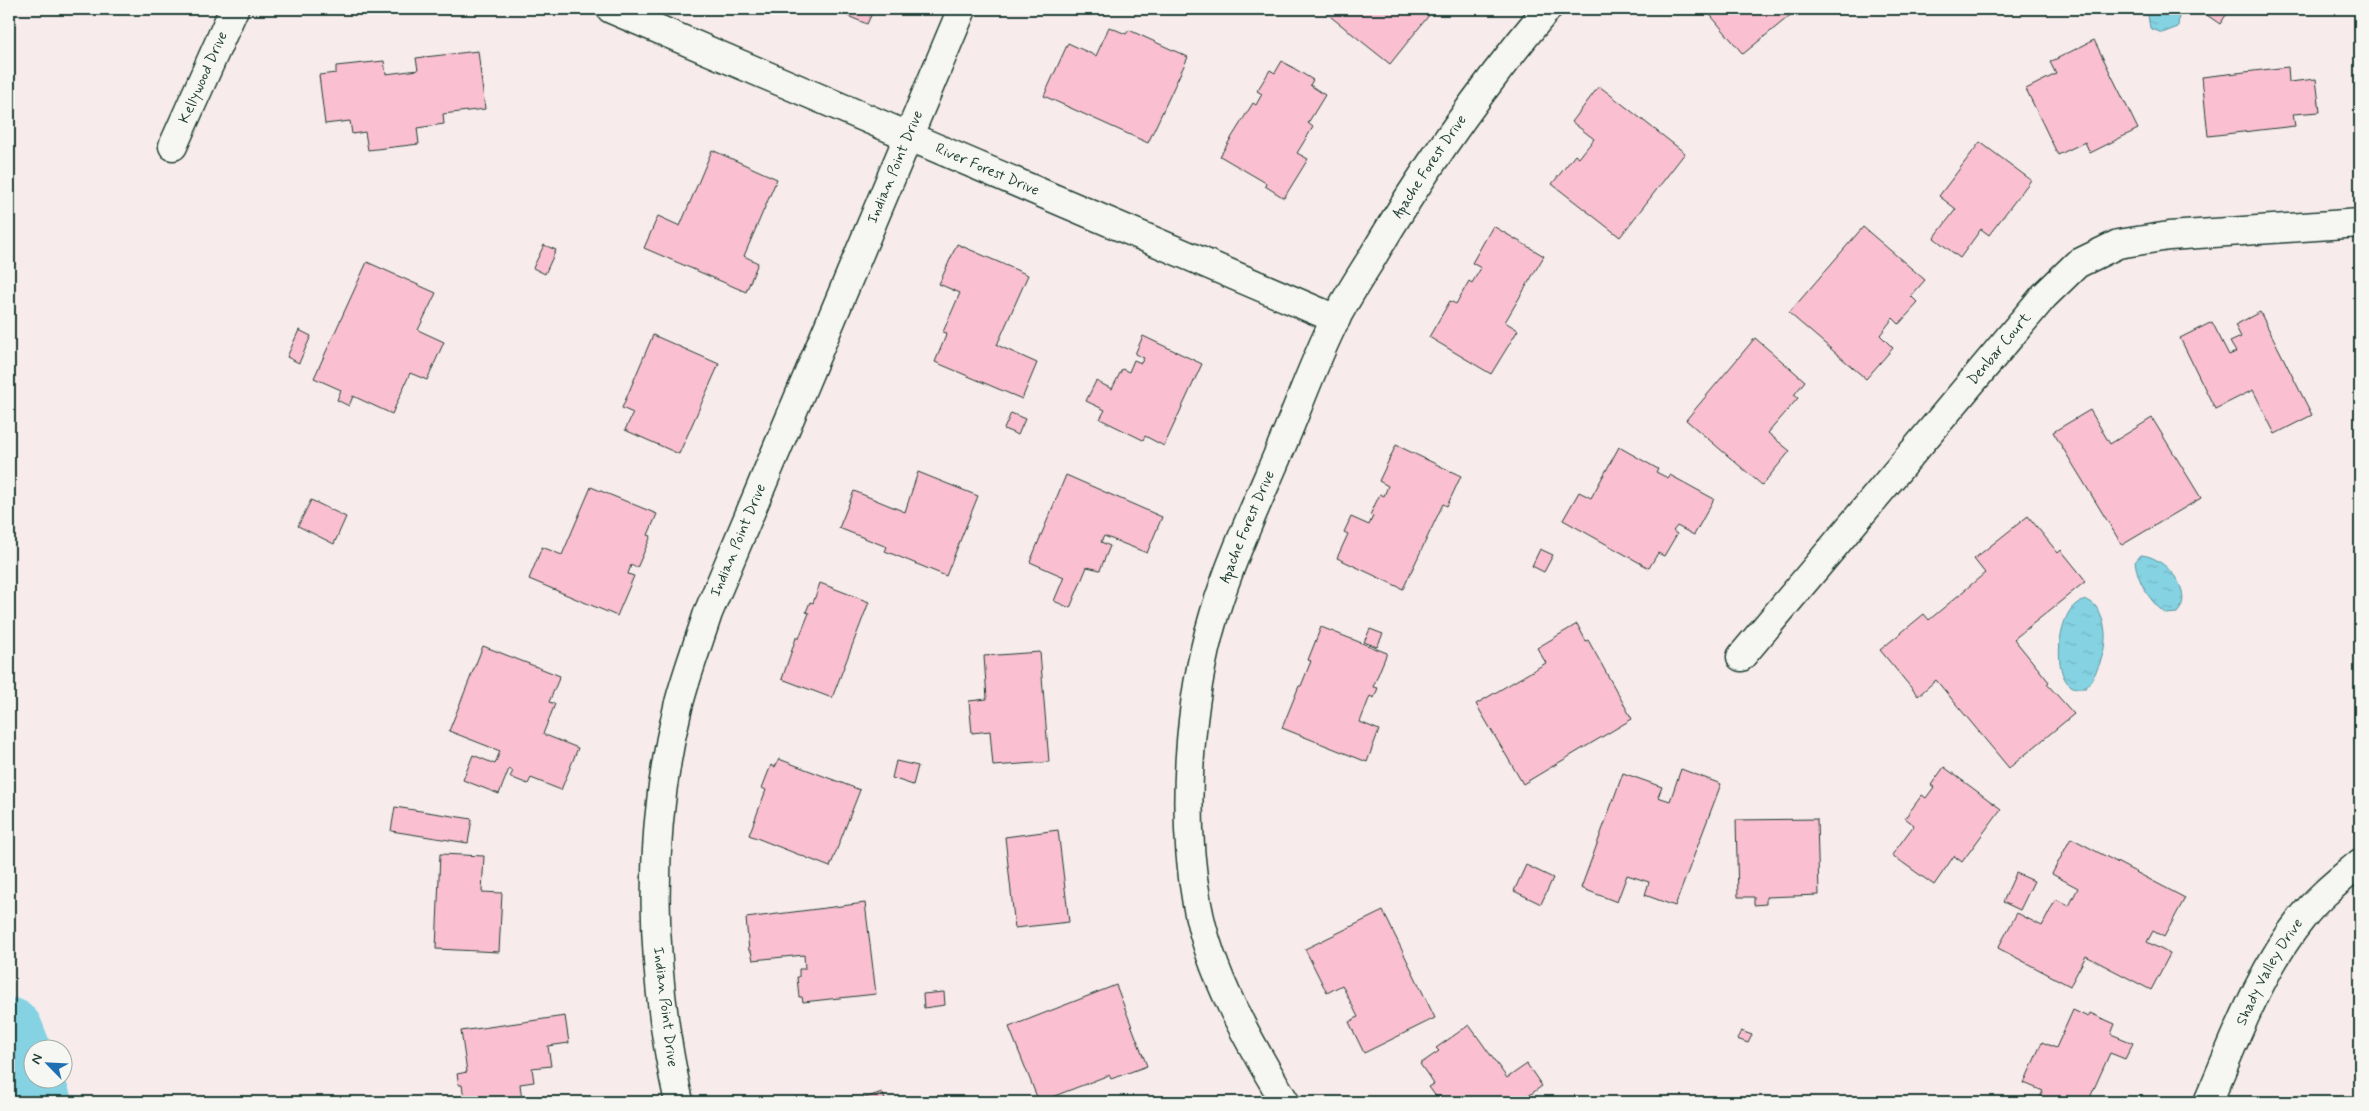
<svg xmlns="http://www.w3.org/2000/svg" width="2369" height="1111" viewBox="0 0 2369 1111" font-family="Mynerve,sans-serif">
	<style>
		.water { fill: url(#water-ripples); stroke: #5c969c }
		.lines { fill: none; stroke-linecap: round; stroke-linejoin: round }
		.river { stroke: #84d2e2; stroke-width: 69 }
		.building { fill: #fac0d2; stroke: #1f3d34 }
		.street-casing { stroke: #1f3d34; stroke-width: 31 }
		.street { stroke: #f6f6f2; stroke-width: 28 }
		.labels { text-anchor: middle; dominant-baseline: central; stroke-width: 4; stroke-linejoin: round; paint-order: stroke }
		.street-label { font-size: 15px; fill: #1f3d34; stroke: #f6f6f2 }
	</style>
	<defs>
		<pattern id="water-ripples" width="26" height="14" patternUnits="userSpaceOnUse" patternTransform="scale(1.25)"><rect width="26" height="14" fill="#84d2e2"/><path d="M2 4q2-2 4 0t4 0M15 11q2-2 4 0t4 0" fill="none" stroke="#72b5c2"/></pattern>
	</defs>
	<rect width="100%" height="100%" fill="#f7ebec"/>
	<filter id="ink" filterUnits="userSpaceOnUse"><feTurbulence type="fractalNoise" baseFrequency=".02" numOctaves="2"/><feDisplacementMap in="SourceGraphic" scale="10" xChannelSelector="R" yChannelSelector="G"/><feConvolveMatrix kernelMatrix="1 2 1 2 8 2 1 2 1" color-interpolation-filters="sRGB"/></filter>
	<g filter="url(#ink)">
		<path class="water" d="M2147,9H2173L2179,15L2178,27L2162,33L2150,28Z
			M2141,555C2165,556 2196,593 2177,613L2166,614C2149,601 2138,582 2135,562Z
			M2086,600C2093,602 2097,607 2100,614C2112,638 2101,668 2086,688C2081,688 2076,689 2071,686C2052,673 2058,617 2076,604C2078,602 2083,601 2086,600Z"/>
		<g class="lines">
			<path class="river" d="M9,1032L37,1102"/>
		</g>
		<path class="building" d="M831,9H874L867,24Z
			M1321,9H1434L1390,64Z
			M1709,9H1798L1743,54L1707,11Z
			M2198,9H2230L2220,24Z
			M1109,27L1126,34L1129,30L1188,57L1148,143L1044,96L1068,43L1096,56Z
			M2094,40L2138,129L2090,153L2085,142L2058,155L2026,89L2056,74L2050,62Z
			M478,51L485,109L443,114L444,124L417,128L419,144L368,150L365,132L352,134L350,121L325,124L319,75L336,73V66L384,61L386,74L418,70L416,58Z
			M1282,61L1313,80L1310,85L1325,95L1308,123L1313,127L1297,153L1308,159L1284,198L1265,186L1266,183L1220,156L1253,103L1256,105L1262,94L1257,91L1270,70L1275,73Z
			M2288,67L2289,82L2316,79L2320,112L2293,114L2295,126L2208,136L2202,77Z
			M1599,86L1685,153L1620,237L1552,184L1575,155L1579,158L1594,139L1572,122Z
			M1980,142L2031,180L1989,235L1981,229L1960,258L1934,238L1956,209L1939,196Z
			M712,150L777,179L744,256L758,263L746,292L644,248L658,216L680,226Z
			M1493,226L1544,256L1505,322L1518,330L1491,374L1429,337L1450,301L1456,304L1469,281L1472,283L1481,268L1472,263Z
			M1863,227L1925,280L1911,296L1918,303L1899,324L1893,318L1880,335L1893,348L1866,379L1789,313Z
			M957,244L1028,275L997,345L1037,363L1022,399L935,362L947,333L943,332L960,293L939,284Z
			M544,245L556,250L545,274L533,268Z
			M367,262L436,293L418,330L444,342L427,380L410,373L392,414L353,396L349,406L337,400L341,390L314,378Z
			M2260,312L2312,415L2275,434L2253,390L2215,409L2180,338L2212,322L2229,355L2236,352L2230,342L2241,337L2235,325Z
			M299,330L311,336L299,363L287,357Z
			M653,335L719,364L679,454L625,430L633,413L622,408Z
			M1143,336L1202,364L1164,446L1145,436L1143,440L1100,419L1105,410L1086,401L1096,381L1112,389L1122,369L1129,372L1134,360L1141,363L1144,358L1135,354Z
			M1755,338L1805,381L1794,395L1798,398L1768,433L1790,451L1762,485L1686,420Z
			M2090,410L2110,444L2152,418L2201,498L2122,545L2053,432Z
			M1011,413L1025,419L1018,435L1004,429Z
			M1396,445L1461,476L1447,506L1443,504L1403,589L1337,558L1348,534L1344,532L1351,517L1369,525L1373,516L1370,515L1380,494L1384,496L1388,486L1379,481Z
			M1619,447L1658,469L1656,472L1668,478L1670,475L1714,499L1694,535L1677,526L1673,531L1677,534L1664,556L1658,553L1649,568L1563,520L1579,492L1591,498Z
			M918,472L978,496L946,576L885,551L887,547L839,528L854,491L905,512Z
			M1066,475L1162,517L1147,553L1104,536L1101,542L1110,546L1100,570L1087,567L1070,608L1054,601L1064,577L1030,562Z
			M591,487L657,514L648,535L651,536L637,568L631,565L628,574L634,576L617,616L529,579L542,547L562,555Z
			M311,500L346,517L334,544L298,526Z
			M2028,516L2058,553L2061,550L2086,581L2014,639L2049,682L2047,684L2074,714L2009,768L1936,680L1918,696L1880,650L1924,614L1929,620L1985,573L1974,559Z
			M1540,549L1553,555L1544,572L1532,566Z
			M820,583L869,602L832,698L782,679L796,638H799L809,613L806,612L810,602L813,603Z
			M1577,624L1586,641L1588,640L1632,719L1523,784L1476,704L1546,663L1537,648Z
			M1321,627L1387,653L1373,687L1378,688L1374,698L1370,696L1360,722L1379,730L1367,762L1282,728L1299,686H1301L1311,661L1308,660Z
			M1370,629L1383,634L1377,647L1364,642Z
			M483,646L560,676L549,702L555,704L543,734L578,748L561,790L531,778L528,784L510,777L513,771L509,769L499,794L463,780L473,755L495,764L500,751L449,731Z
			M1040,652L1049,762L993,766L990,731L972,733L969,701L987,699L984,656Z
			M779,759L860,790L830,867L749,835L766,790L762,788L771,765L775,767Z
			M896,761L918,766L913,785L892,778Z
			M1944,767L2001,809L1962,862L1954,856L1934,885L1892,855L1914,825L1905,818L1922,795L1926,798L1934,787L1931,785Z
			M1681,769L1721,784L1675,906L1645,895L1649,882L1627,875L1617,902L1581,888L1623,773L1662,787L1658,797L1670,801Z
			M395,807L472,819L468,843L391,831Z
			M1817,819L1819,895L1766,897V904L1754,905V897H1738L1736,820Z
			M1058,830L1069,922L1015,928L1005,837Z
			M2071,838L2185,898L2164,937L2153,931L2147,942L2170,954L2151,990L2086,956L2070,986L1998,948L2017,913L2042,926L2056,899L2069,906L2078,888L2052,874Z
			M440,854L484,856L482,892L502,893L499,952L436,949Z
			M1526,865L1553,878L1541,904L1514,891Z
			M2016,873L2034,881L2020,910L2003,902Z
			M865,903L876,994L803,1002L802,997H799L797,977H799V969H805L804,955L753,960L751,951H749L746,918Z
			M1383,911L1435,1018L1364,1053L1349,1022L1358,1017L1342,985L1327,993L1305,949Z
			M1116,985L1147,1066L1111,1079L1109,1075L1039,1102L1009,1027Z
			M944,992L945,1005L924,1008L923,994Z
			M2073,1010L2088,1017L2090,1013L2115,1024L2111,1034L2133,1043L2125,1059L2110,1053L2088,1102H2038L2043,1091L2024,1083L2042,1042L2056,1048Z
			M565,1016L569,1043L548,1046L551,1066L532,1068L534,1082L520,1084L522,1101L472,1102L471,1097L464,1098L462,1085H459L457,1074L467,1072L461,1031Z
			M1469,1025L1507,1078L1527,1064L1542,1086L1520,1102H1440L1429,1087L1434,1084L1420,1064L1439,1051L1436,1048Z
			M1741,1031L1752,1035L1748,1043L1737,1039Z
			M882,1092L886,1102H853Z"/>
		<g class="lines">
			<defs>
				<g id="street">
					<path id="s1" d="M611,9L1336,319"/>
					<path id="s2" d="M173,146L234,9"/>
					<path id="s3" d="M1741,657L2044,296L2077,264L2118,244L2169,236L2360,223"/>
					<path id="s4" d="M679,1102C650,973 646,836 678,707C686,675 698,644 708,613L962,9"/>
					<path id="s5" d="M1285,1102C1248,1040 1210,975 1197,904C1181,815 1188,702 1214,615C1231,559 1256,506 1279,452C1298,408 1314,361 1336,318C1346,299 1358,280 1370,261C1422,172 1481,88 1547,9"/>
					<path id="s6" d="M2208,1102C2235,1040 2259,972 2302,918C2318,897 2340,880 2360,863"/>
				</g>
			</defs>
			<use href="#street" class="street-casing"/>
			<use href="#street" class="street"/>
		</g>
	</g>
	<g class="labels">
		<g class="street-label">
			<text stroke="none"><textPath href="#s2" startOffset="75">Kellywood Drive</textPath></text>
			<text stroke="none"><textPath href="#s4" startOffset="981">Indian Point Drive</textPath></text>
			<text stroke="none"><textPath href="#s5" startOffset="1009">Apache Forest Drive</textPath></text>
			<text stroke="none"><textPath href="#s1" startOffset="409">River Forest Drive</textPath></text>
			<text stroke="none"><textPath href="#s3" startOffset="402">Denbar Court</textPath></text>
			<text stroke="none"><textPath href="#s5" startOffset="604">Apache Forest Drive</textPath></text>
			<text stroke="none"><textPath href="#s4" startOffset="576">Indian Point Drive</textPath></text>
			<text stroke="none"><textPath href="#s6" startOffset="144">Shady Valley Drive</textPath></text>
			<text transform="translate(665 1007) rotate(83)">Indian Point Drive</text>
		</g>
	</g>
	<rect width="2369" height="1111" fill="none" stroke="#f6f6f2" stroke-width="30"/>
	<rect x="15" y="15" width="2339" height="1081" fill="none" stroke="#1f3d34" stroke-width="2" filter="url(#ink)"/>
	<g transform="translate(48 1064) rotate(294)"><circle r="24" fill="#f6f6f2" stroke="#a0aca6"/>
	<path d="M0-4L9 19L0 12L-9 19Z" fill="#1f6fb2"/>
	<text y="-8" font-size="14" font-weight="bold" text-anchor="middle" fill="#1f3d34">N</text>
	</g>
</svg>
